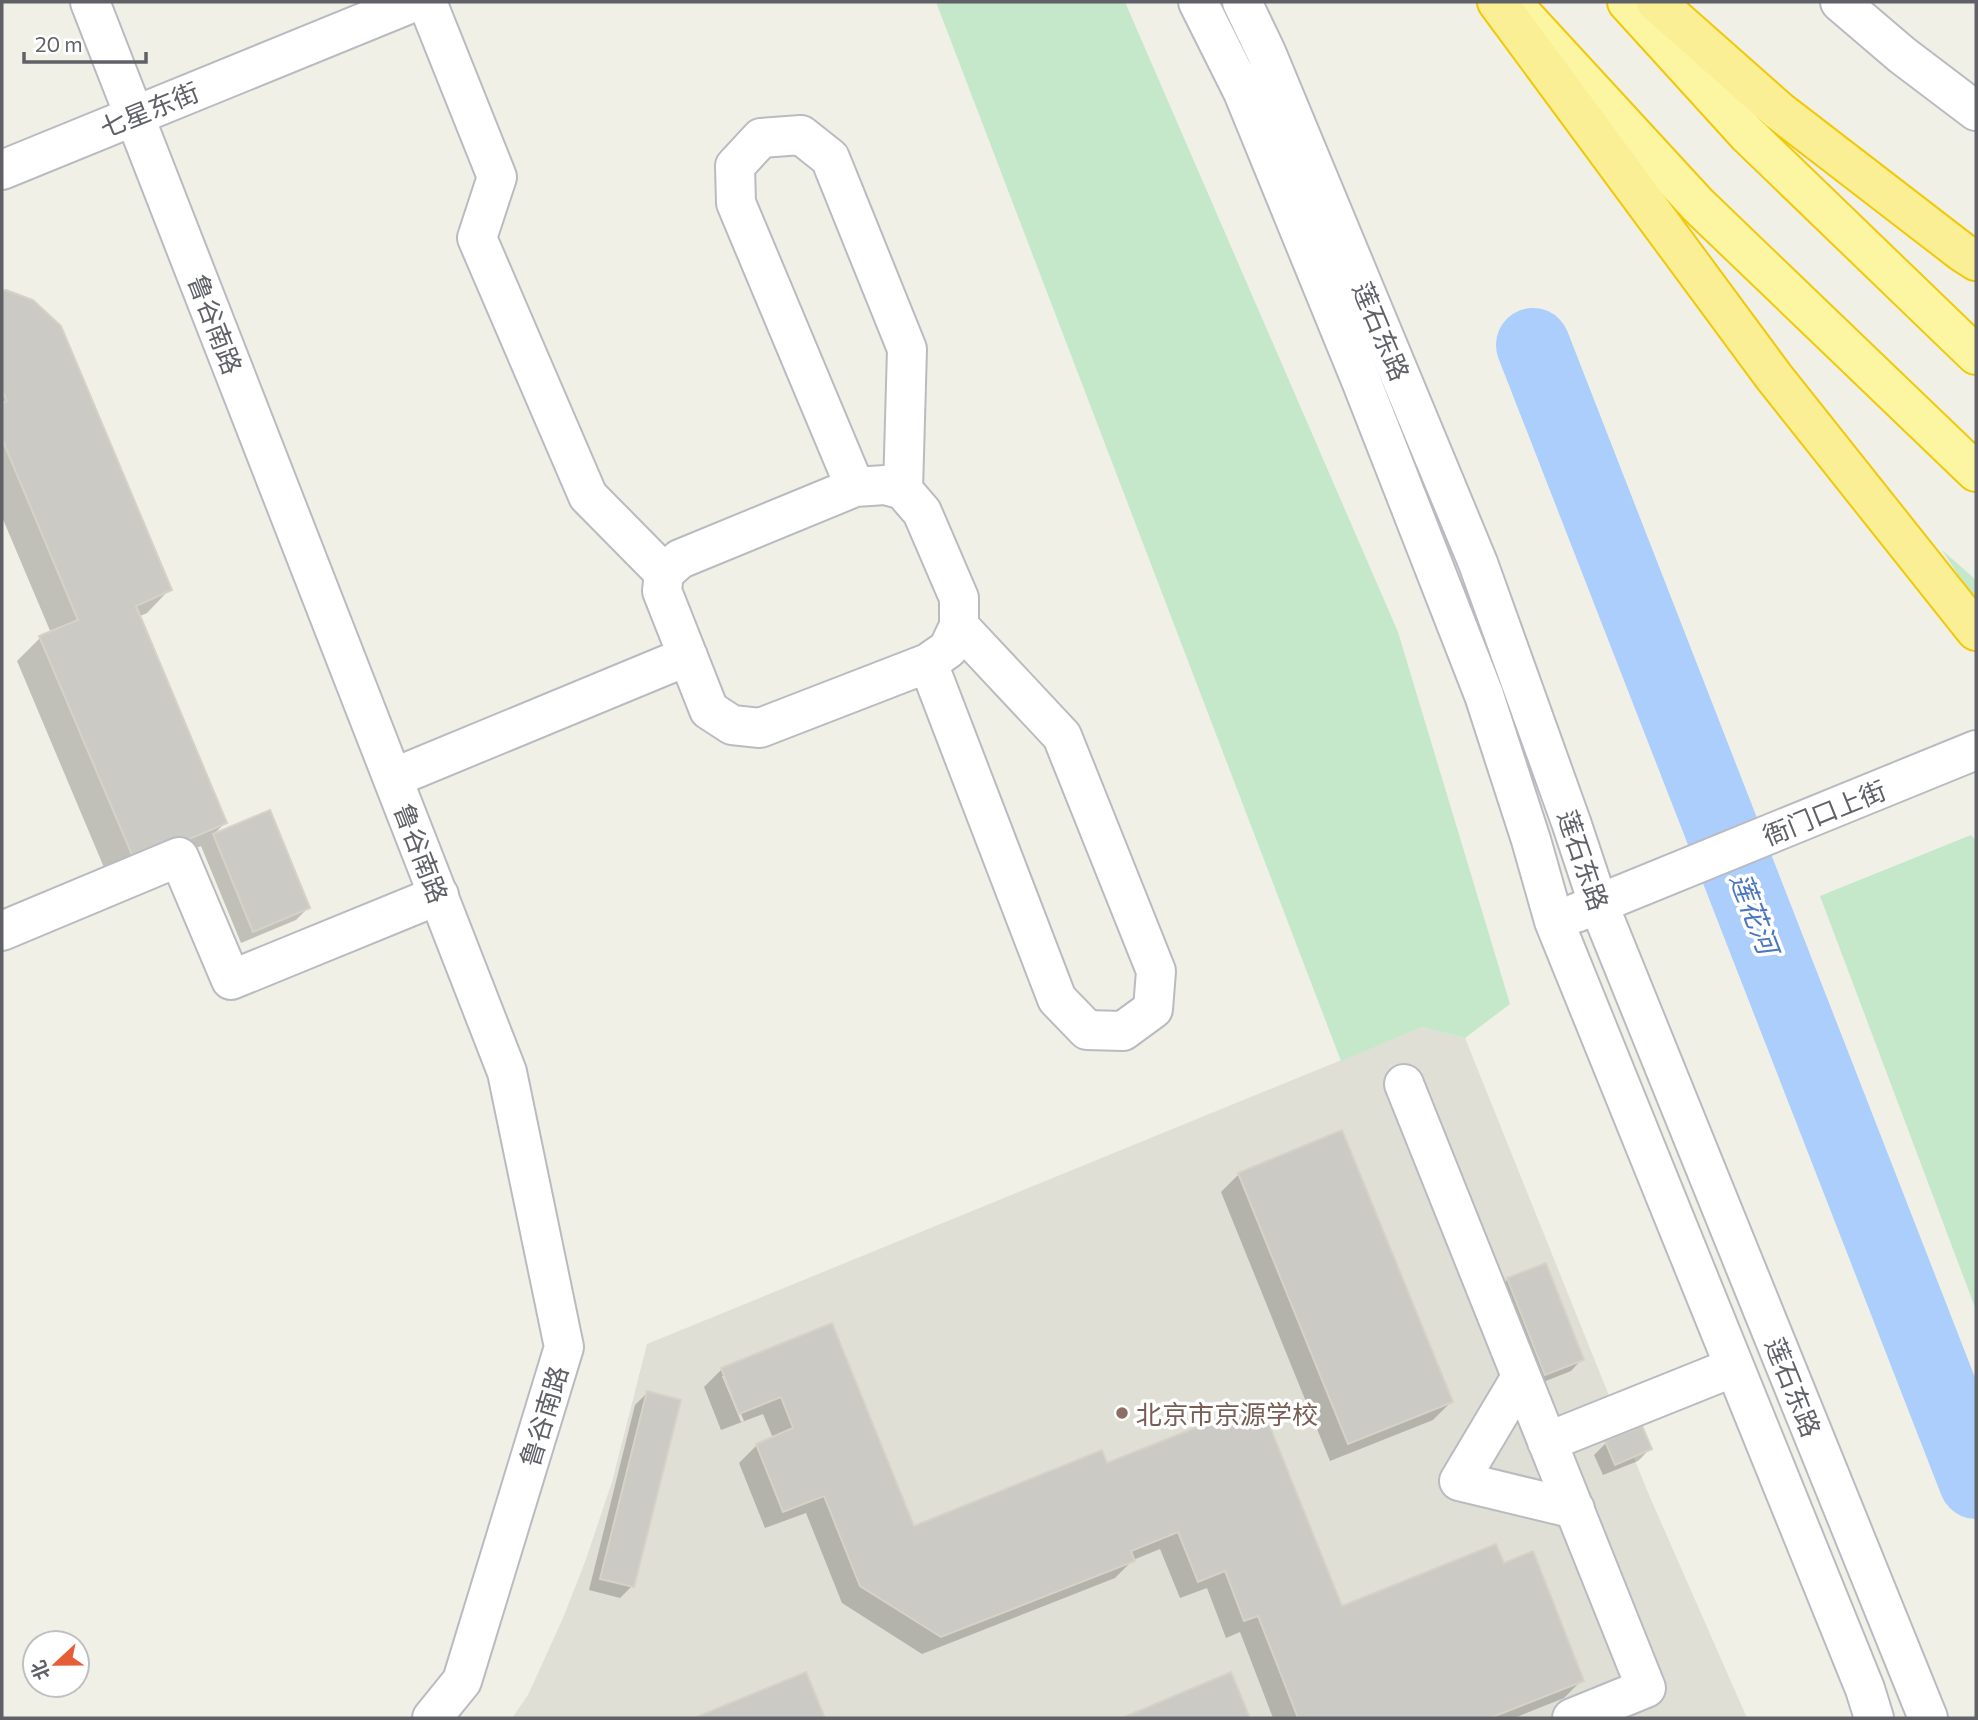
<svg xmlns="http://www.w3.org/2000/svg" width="1978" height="1720" viewBox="0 0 1978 1720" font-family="Commissioner,'Noto Sans SC',sans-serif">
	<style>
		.education { fill: #e0dfd6 }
		.green { fill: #c5e7ca }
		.shadow { fill: #0003; fill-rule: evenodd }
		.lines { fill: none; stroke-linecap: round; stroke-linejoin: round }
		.river { stroke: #abcefd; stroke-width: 74 }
		.building { fill: #cccac4; stroke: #d5d2c6; stroke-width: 2 }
		.minor-casing { stroke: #b9bbc0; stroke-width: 42 }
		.tertiary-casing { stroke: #b9bbc0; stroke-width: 42 }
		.trunk-casing { stroke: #f2c906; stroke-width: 42 }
		.motorway-casing { stroke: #f2c906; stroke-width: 42 }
		.minor { stroke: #fff; stroke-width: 38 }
		.tertiary { stroke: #fff; stroke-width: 38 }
		.trunk { stroke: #fcf5a2; stroke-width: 38 }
		.motorway { stroke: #faef94; stroke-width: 38 }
		.education-dot { fill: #8d6e63; stroke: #fff; stroke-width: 2.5 }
		.labels { text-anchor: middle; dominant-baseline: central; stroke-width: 7; stroke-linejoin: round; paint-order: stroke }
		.street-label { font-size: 26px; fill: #5f6167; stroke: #fff }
		.education-label { font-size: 26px; fill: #785e54; stroke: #fff; text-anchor: start }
		.water-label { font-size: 28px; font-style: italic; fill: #4c75c2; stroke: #fff }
	</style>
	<rect width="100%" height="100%" fill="#f0f0e7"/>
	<path class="education" d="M1422,1027L1465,1038L1649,1495L1747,1718H512L528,1695L563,1618L585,1562L612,1482L647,1344Z"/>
	<path class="green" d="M936,2H1125L1398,632L1510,1004L1465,1038L1422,1027L1341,1061Z
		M1942,550L1976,580V602Z
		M1971,835L1976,841V1310L1820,896Z"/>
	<path class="shadow" d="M6,292L170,589L147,613L138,617L225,823L213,835L269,812L308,908L296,920L241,943L201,846L111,884L17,661L40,638L51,633L2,517V293Z
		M1239,1174L1451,1402L1433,1420L1330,1461L1221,1192Z
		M1508,1279L1582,1359L1571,1371L1533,1386L1496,1291Z
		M831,1325L913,1528L1107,1465L1341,1608L1503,1565L1582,1680L1564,1698L1514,1718H1273L1240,1632L1226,1638L1207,1588L1180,1598L1160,1549L1133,1560L1115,1578L922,1654L842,1603L806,1513L765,1528L739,1463L757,1445L773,1438L763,1414L721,1430L704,1387L722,1369ZM722,1376H726L744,1421L741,1422Z
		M647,1393L632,1586L620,1598L589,1590L635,1405Z
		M1606,1443L1650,1449L1638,1461L1603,1475L1594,1455Z
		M805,1674L823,1718H699Z
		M1230,1675L1248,1718H1126Z"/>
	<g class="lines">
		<path class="river" d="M1533,345L1976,1482"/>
	</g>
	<path class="building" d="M6,290L33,300L61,326L172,590L136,606L227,823L135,862L39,636L78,620L2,439V403L7,401L2,391V291Z
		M270,810L310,908L253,932L213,834Z
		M1342,1130L1453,1402L1348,1444L1238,1173Z
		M1546,1263L1584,1360L1545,1375L1507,1278Z
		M832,1323L914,1526L1102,1450L1107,1463L1260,1402L1342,1606L1496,1544L1504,1563L1533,1551L1584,1681L1490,1718H1298L1258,1616L1244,1621L1225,1571L1198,1582L1178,1532L1131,1551L1135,1561L941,1637L860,1586L824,1496L783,1512L756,1444L793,1428L781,1397L739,1414L721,1368Z
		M647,1391L681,1400L634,1587L600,1579Z
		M1642,1426L1652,1449L1615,1465L1605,1441Z
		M806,1672L825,1718H694Z
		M1231,1672L1250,1718H1122Z"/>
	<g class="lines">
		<defs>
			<path id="minor" d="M427,2L497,177L477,238L588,496L664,573
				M885,485L903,490L922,512L959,598V626L948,649L928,663L760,728L732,725L709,710L662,591L664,573L680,559L855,487Z
				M855,487L736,203L735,166L761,138L801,135L830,158L907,349L903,490
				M928,663L1057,999L1087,1030L1123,1031L1153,1009L1156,971L1062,736L959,626
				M393,778L688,656
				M2,931L179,857L231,980L439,895
				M1404,1084L1646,1688L1572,1718
				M1521,1377L1459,1481L1575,1509
				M1547,1442L1734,1367"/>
			<path id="tertiary" d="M90,2L507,1072L564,1347L462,1681L432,1718
				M1198,2L1243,92L1362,383L1484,695L1531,840L1554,921L1865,1689L1874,1718
				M1242,2L1266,52L1478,563L1571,822L1598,903L1928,1718
				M1840,2L1902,55L1976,111
				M2,170L414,2
				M1576,913L1976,750"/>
			<path id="trunk" d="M1627,2L1748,135L1976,355
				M1524,16L1698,205L1976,472"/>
			<path id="motorway" d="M1497,2L1774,377L1976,631
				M1656,2L1779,111L1962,252L1976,261"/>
		</defs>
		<use href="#minor" class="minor-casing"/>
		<use href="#tertiary" class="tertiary-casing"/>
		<use href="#trunk" class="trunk-casing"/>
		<use href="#motorway" class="motorway-casing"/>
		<use href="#minor" class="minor"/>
		<use href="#tertiary" class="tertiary"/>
		<use href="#trunk" class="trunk"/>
		<use href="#motorway" class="motorway"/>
	</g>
	<circle class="education-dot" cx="1122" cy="1413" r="7"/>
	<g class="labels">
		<g class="street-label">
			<text transform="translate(149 109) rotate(-22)">七星东街</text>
			<text transform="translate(216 324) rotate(69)">鲁谷南路</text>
			<text transform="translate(1382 331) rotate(67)">莲石东路</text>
			<text transform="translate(1824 812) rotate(-22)">衙门口上街</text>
			<text transform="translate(422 853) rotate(69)">鲁谷南路</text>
			<text transform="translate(1584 860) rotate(71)">莲石东路</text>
			<text transform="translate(1794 1387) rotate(68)">莲石东路</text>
			<text transform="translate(543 1416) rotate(-73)">鲁谷南路</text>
		</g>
		<g class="education-label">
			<text x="1136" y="1413">北京市京源学校</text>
		</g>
		<g class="water-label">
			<text transform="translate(1755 913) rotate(69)">莲花河</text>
		</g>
	</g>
	<rect width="1978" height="1720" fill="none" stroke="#5f6167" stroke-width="7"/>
	<g transform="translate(56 1664) rotate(248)"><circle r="33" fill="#ffffff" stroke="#bfc0c2" stroke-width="2"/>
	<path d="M0-5L12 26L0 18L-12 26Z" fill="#e55e38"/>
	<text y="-10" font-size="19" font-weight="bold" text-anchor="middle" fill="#5f6167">北</text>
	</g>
	<path d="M24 52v10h122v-10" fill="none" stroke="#5f6167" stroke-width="3.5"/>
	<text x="35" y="52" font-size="21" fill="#5f6167" stroke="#ffffff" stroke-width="5" paint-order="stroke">20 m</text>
</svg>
